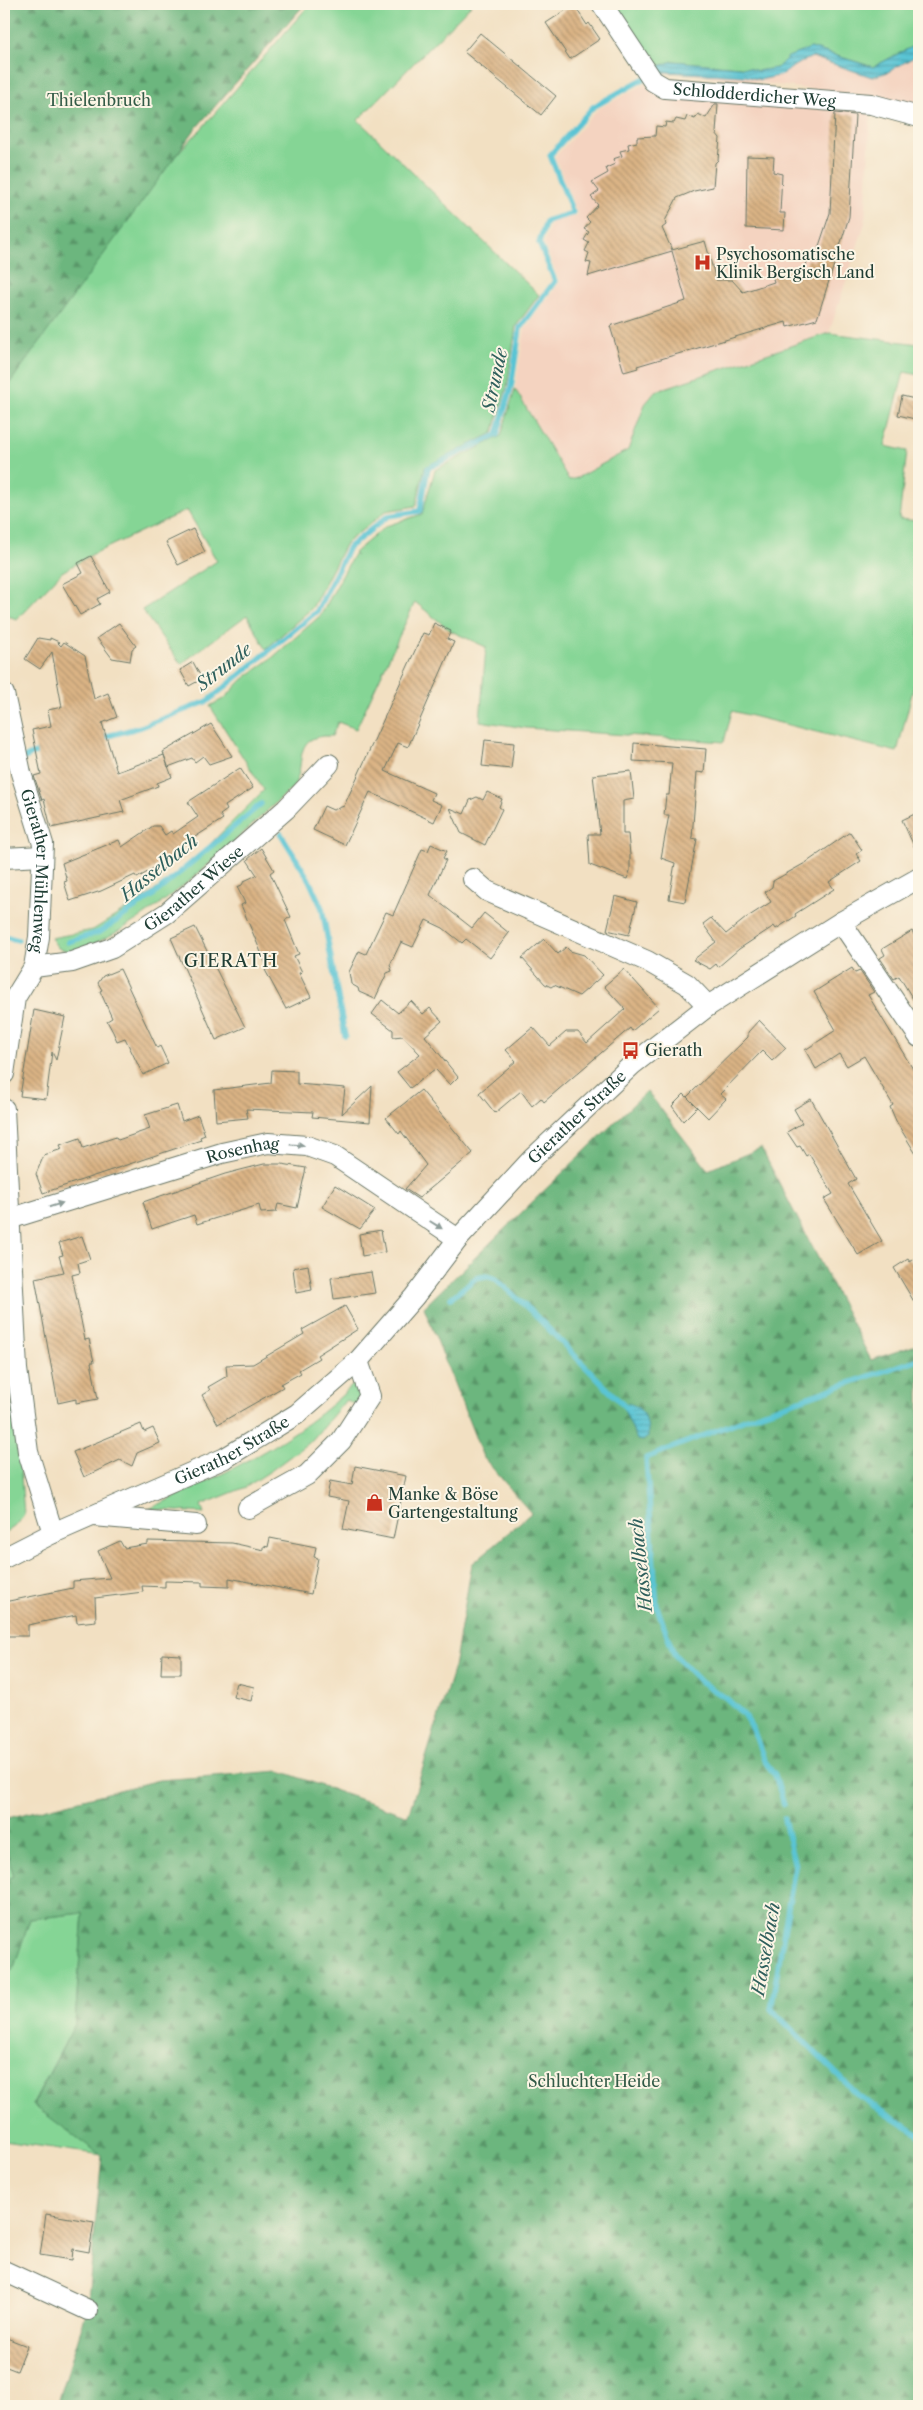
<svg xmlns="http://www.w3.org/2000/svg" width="923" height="2410" viewBox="0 0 923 2410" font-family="'Libre Caslon Text',serif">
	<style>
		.built { fill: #f4d3c0 }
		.green { fill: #85d595; stroke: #528964 }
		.forest { fill: url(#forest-firs); stroke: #467a59 }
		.water { fill: url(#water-rules); stroke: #3c8084 }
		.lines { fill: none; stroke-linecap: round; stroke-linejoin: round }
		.stream { stroke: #5ac4d4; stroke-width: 5.5 }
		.building { fill: url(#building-back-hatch) }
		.minor-casing { stroke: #697666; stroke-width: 22 }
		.minor { stroke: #fff; stroke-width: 20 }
		.oneway { fill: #8f9e9a }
		.labels { text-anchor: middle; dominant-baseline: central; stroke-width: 4; stroke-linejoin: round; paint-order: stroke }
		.street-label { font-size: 16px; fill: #1f3d34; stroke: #fcf5e5 }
		.park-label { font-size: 16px; fill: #335b47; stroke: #fcf5e5 }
		.poi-label { font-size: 16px; fill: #1f3d34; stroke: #fcf5e5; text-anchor: start }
		.water-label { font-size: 18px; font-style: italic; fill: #2e5f5c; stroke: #fcf5e5 }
		.neighbourhood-label { font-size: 18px; letter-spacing: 1px; fill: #1f3d34; stroke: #fcf5e5 }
	</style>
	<defs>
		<pattern id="forest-firs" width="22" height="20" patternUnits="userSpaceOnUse" patternTransform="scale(1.25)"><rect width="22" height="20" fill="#6cb67e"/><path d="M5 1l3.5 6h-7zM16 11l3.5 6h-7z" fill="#589568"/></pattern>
		<pattern id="water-rules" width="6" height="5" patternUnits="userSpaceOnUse" patternTransform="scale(1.25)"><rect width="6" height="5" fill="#5ac4d4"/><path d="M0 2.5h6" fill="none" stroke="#4aa0ad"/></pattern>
		<pattern id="building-back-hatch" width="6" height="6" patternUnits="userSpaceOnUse" patternTransform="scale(1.25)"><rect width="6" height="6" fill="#dbb485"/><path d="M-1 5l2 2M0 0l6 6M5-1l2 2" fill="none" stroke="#b1946e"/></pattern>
	</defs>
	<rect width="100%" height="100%" fill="#fcf5e5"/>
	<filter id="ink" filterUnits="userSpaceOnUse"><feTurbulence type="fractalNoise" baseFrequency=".02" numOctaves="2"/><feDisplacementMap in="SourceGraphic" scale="10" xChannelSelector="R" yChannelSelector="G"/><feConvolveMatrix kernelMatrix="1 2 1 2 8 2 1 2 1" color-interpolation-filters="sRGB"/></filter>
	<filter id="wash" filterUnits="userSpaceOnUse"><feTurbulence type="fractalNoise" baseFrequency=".0096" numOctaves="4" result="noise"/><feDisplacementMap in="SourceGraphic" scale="20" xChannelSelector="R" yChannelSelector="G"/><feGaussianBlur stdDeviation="1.12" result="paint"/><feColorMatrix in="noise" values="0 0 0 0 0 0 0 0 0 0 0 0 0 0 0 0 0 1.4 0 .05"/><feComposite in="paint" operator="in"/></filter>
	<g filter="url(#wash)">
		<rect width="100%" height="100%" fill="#f2e0c2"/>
		<path class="built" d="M919,54V111L872,97L691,74L746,76L760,80L782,75L794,66L812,57L872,77L888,72Z
			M645,84L658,96L871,110L865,223L829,333L656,391L645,404L628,450L577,478L569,480L515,389L525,329L560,282L544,244L551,222L578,215L555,157L598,109Z"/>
		<path class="green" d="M310,4H472L358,120L539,295L516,326L507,387L493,433L425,467L416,506L386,511L346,543L312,608L266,649L247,615L181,664L142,610L217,561L187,510L91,555L62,572L17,619L4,615V390L167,164L202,128Z
			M612,4H919V43L873,67L811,48L788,58L777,68L757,71L749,68L673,61L654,68Z
			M829,333L919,344V375L904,372L885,446L907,451L899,519L919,521V666L897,752L732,711L724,742L526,728L480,721L486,647L451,631L415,602L356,729L338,722L332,736C288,734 309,768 292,788C233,841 147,931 70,952L58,948L51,938L93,930L149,895L194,860L264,790L210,706L225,698L242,680L272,658L321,615L354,554L357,556L354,553L386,526L422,514L435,470L501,436L515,389L569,480L577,478L628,450L645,404L656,391Z
			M4,1316L7,1367L20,1463L24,1514L18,1524L4,1534Z
			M355,1383L361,1388L358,1406L346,1400L312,1440L272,1470L246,1487L201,1505L204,1513L149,1509C223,1474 296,1442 355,1383Z
			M4,1843L14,1876L4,1881Z
			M83,1913L75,2024L33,2104L102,2155L4,2141V1974L13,1970L30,1919Z"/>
		<path class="forest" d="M4,4H305L196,128L4,391Z
			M647,1091L708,1170L761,1148L871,1360L919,1344V2406H57L87,2310L102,2156L33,2105L75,2024L83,1913L30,1919L13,1970L4,1974V1881L14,1876L4,1843V1819L159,1780L280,1771L408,1816L454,1667L472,1564L531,1513L483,1457L424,1307Z"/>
		<path class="water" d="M919,43V54L888,72L872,77L812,57L794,66L782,75L760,80L746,76L665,72L661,77L654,68L673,61L749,68L757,71L777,68L788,57L811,48L873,67Z
			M628,1403C645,1408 648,1420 648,1437L643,1441L637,1440L623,1407Z"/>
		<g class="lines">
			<path class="stream" d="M100,738L141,727L208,701L317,611L349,547L388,516L420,511L428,468L497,435L511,387L520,328L555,281L539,243L546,221L573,213L550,155L593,107L645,78
				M4,769L32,754L42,752
				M281,834L308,878L322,908L345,1036
				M4,936L18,940
				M68,942L100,932L152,896L261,804
				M451,1298L476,1278L486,1276L496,1279L533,1313L629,1411
				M784,1804L775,1775L764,1760L753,1729L743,1714L726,1698L701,1682L674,1654L657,1607L646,1458L750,1417L919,1359
				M784,1819L795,1866L771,2009L859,2096L919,2135"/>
		</g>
		<g id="blocks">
			<path class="building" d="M574,5L587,25L589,23L600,39L570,59L546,23Z
				M480,33L556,96L541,115L464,52Z
				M715,104H718L716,133L720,138L718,160L715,163L713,187L694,191L677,198L665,221L666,225L662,228L672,250L705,241L716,280H732L743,292L774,282L771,271H804L808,259L814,261L830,213L835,113L855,115L849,217L817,319L787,327L786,322L637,366L638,368L624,372L610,326L686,301L672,251L588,276L591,263L586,262L589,253L585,251L589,243L584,240L589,232L584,229L590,222L586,218L598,205L591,197L599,191L592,182L608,173L606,168L615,164L613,159L622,156L620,151L629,149L628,144L637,142V137L655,136L656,126L665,127L666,122L674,123L676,119L685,121L687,116L695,119L698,114L706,118Z
				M747,156L774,157L773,172L782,174L780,213H785L784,230L746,228Z
				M902,396L919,400V420L898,415Z
				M193,529L205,552L178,565L166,542Z
				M91,556L110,592L97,599L100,604L80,615L62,584L83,573L78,563Z
				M119,623L136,646L132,649L130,661L112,658L97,638Z
				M434,623L451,631L447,639L454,642L408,747L398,743L385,771L434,793L431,800L442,805L434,822L370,792L345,845L313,830L324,806L333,810L344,806L423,633L429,635Z
				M38,638L50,640V638L59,642L58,643L61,646L64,642L85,656L94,699L108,693L117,717L102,723L117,772L164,755L172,777L157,783L158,786L120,800L124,812L51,828L44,799L42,800L34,776L41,774L32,730L51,726L48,710L62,707L52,652L40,669L25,659Z
				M193,662L202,679L189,686L180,670Z
				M211,724L232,756L209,764L203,756L195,762L192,758L168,767L163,752Z
				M485,740L514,743L511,769L482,766Z
				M634,743L706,749L704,773L697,772L692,838L697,839L685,902L669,899L675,863L661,858L669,815H664L666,795H669L672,763L633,761Z
				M240,768L253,788L225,806L227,810L220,815L223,819L181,846L183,848L146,873L137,878L135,875L101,891L70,901L64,882L67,881L62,863L119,840L122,847L153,826H159L165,835L171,831L173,834L198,817L188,802Z
				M631,771L634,799L623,801V834H628L630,855V871L627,879L590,865L588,834H600L593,775Z
				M487,792L502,799L499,807L502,809L485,845L461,833L450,808L464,814L470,800L477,797L483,800Z
				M919,812V857L902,820Z
				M850,832L862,850L856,854L861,861L829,882L834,889L795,914L796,916L776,929L774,926L739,949L718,967L716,964L710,969L693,960L716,942L703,924L711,918L726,934L746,918L771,902L765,892L772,887L773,881L807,862Z
				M431,844L447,851L443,858L446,860L430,895L472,928L484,913L509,933L490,958L466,939L462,943L443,928L426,920L413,947L401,942L390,965L392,971L387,973L375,999L359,992L358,988L351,984L349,972L359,951L366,954L386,912L393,915L422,849L428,851Z
				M261,848L274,870L270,873L291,917L285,920L299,954L294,956L302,972L299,973L311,997L286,1009L265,970L268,969L241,905L245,903L237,887L242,885L244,881L257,875L247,860Z
				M615,896L637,902L629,935L607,930Z
				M195,927L245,1027L216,1040L171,938Z
				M912,931L919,943V1009L899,976L894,979L880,958L885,955L882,949Z
				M544,939L558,954L566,947L570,951L584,955L603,975L579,996L554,985L551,987L545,984L522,958Z
				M852,968L855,973L860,971L874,992L868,995L919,1079V1159L897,1123L890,1107L893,1105L864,1056L847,1066L839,1054L816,1069L805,1050L836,1030L814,992Z
				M120,969L157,1048L160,1046L168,1063L143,1075L125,1038L117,1041L113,1032L107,1021L112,1018L100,991L102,990L98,983L103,976Z
				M624,969L659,1008L632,1031L630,1028L544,1102L541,1098L532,1106L521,1091L495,1113L479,1093L516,1061L506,1050L533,1027L550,1046L566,1032H578L587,1043L625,1009L604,986Z
				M382,1000L398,1013L411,1001L423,1014L430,1008L442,1021L425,1036L458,1077L450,1085L435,1069L410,1088L397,1072L420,1054L403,1036L393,1037V1030L372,1014Z
				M34,1010L65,1017L56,1060L52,1052L46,1099L20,1096Z
				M759,1020L786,1048L772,1061L762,1051L720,1094L726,1099L708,1118L687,1097L748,1037V1032Z
				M272,1070L297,1071V1084L345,1088L342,1114L372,1086L370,1122L312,1117L313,1112L246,1109L248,1118L216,1121L214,1090L271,1083Z
				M421,1090L473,1153L419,1198L405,1189L426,1165L401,1131L399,1134L386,1118Z
				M684,1094L697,1107L683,1121L672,1106Z
				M811,1099L856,1179L848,1184L882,1241L858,1255L824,1199L833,1194L809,1154L806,1156L800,1146L797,1147L787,1132L802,1123L794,1109Z
				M177,1105L182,1121L198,1115L205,1135L200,1137L201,1140L43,1193L36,1174L44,1155L62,1149L60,1145L80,1138L83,1148L116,1137L118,1140L150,1129L145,1115Z
				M264,1164H282L306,1168L297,1208L278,1204L276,1212L261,1213L259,1205L197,1224L194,1215L152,1229L143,1202L225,1174Z
				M335,1185L375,1210L360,1229L322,1207Z
				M381,1230L385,1252L362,1256L359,1234Z
				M82,1236L90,1259L78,1263L80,1273L72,1275L85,1340L89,1339L94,1362H91L98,1399L76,1403V1399L58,1403L35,1278L64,1272L59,1256L63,1255L59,1243Z
				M919,1256V1310L894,1268L908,1259L910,1262Z
				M308,1265L312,1290L296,1293L293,1268Z
				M371,1272L375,1293L334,1299L331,1278Z
				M345,1306L358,1329L317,1355L319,1358L299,1370L301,1373L281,1384L283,1387L218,1424L202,1395L210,1390L208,1387L227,1376L226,1365L253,1364L304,1334L302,1330Z
				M141,1424L144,1432L153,1428L160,1443L137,1453L132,1466L120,1460L84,1477L73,1452Z
				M355,1466L406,1476L393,1539L343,1529L349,1501L327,1497L330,1481L352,1485Z
				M270,1538L316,1547L314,1557L318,1558L311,1594L229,1578V1587L202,1586V1582L165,1581V1587L142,1586L143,1592L95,1598L96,1621L77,1623L76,1615L28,1625V1636H4V1602L73,1588V1581L110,1578L98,1551L120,1541L124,1548L148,1544V1541L232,1543L264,1550V1546L268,1547Z
				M162,1654L181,1655V1674H161Z
				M237,1683L254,1687L251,1701L233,1697Z
				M46,2214L94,2222L89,2252L73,2249L72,2260L40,2255Z
				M4,2337L27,2346L17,2371L4,2366Z"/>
		</g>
	</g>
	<g filter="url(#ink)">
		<use href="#blocks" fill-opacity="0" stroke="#697666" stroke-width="1"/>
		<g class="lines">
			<defs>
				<g id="minor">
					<path id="s1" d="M602,4L653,81L665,88L871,104L919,117"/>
					<path id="s2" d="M4,694L21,773L43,844L39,937L34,967L15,998L4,1074"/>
					<path d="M4,858L42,856"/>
					<path d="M473,879L487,891L647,961L687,984L708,1006"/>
					<path d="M841,922L919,1037"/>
					<path id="s3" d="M34,967L72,962L112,948L167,913L286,809L329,764"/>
					<path d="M4,1109L17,1369L28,1452L53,1533"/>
					<path id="s4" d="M9,1219L222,1153L268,1143L307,1146L335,1156L458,1239"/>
					<path d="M248,1508L307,1475L341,1441L370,1396L358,1361"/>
					<path d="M94,1516L196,1525"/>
					<path id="s5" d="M4,1558L53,1533L225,1458L297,1414L358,1361L414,1297L458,1239L533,1158L633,1064L708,1006L841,922L919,878"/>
					<path d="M4,2271L88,2310"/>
				</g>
			</defs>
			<use href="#minor" class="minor-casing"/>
			<use href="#minor" class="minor"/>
		</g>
		<defs><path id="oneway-solid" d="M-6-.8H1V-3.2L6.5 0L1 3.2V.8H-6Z" transform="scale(1.25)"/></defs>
		<g class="oneway">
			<use href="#oneway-solid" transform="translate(297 1145) rotate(4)"/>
			<use href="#oneway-solid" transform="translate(56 1205) rotate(-17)"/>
			<use href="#oneway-solid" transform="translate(436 1225) rotate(32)"/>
		</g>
	</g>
	<defs>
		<symbol id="hospital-bare" viewBox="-9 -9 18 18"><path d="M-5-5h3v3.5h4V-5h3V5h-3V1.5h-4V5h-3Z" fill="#c8321e" stroke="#fcf5e5" stroke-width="2.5" paint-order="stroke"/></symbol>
		<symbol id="bus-bare" viewBox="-9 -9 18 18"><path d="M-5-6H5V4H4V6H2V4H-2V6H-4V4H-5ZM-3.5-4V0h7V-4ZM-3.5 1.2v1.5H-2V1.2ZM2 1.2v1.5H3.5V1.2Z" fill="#c8321e" stroke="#fcf5e5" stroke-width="2.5" paint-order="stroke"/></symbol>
		<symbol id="shop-bare" viewBox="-9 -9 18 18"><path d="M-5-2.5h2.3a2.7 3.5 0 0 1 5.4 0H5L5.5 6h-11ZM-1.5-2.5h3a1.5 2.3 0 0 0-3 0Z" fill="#c8321e" stroke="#fcf5e5" stroke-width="2.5" paint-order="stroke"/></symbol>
	</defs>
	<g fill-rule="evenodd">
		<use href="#hospital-bare" x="690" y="250" width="25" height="25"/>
		<use href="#bus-bare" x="618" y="1038" width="25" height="25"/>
		<use href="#shop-bare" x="362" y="1490" width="25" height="25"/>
	</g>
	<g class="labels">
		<g class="street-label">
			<text stroke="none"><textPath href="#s1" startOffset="196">Schlodderdicher Weg</textPath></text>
			<text stroke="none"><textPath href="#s2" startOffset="181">Gierather Mühlenweg</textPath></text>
			<text stroke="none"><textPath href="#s3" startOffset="182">Gierather Wiese</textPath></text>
			<text stroke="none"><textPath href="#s5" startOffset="736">Gierather Straße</textPath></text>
			<text stroke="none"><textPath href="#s4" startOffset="244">Rosenhag</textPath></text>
			<text stroke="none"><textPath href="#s5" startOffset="252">Gierather Straße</textPath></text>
		</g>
		<g class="park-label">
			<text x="99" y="100">Thielenbruch</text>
			<text x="594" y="2081">Schluchter Heide</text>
		</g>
		<g class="poi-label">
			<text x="716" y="254">Psychosomatische<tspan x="716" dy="18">Klinik Bergisch Land</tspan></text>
			<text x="645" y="1050">Gierath</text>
			<text x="388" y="1494">Manke &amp; Böse<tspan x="388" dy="18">Gartengestaltung</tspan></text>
		</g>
		<g class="water-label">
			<text transform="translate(495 380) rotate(-78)">Strunde</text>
			<text transform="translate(224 667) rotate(-38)">Strunde</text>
			<text transform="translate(159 868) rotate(-39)">Hasselbach</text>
			<text transform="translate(641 1565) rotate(-96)">Hasselbach</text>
			<text transform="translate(766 1949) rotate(-80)">Hasselbach</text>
		</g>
		<g class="neighbourhood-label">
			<text x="231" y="961">GIERATH</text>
		</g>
	</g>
	<rect width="923" height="2410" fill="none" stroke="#fcf5e5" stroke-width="20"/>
</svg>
